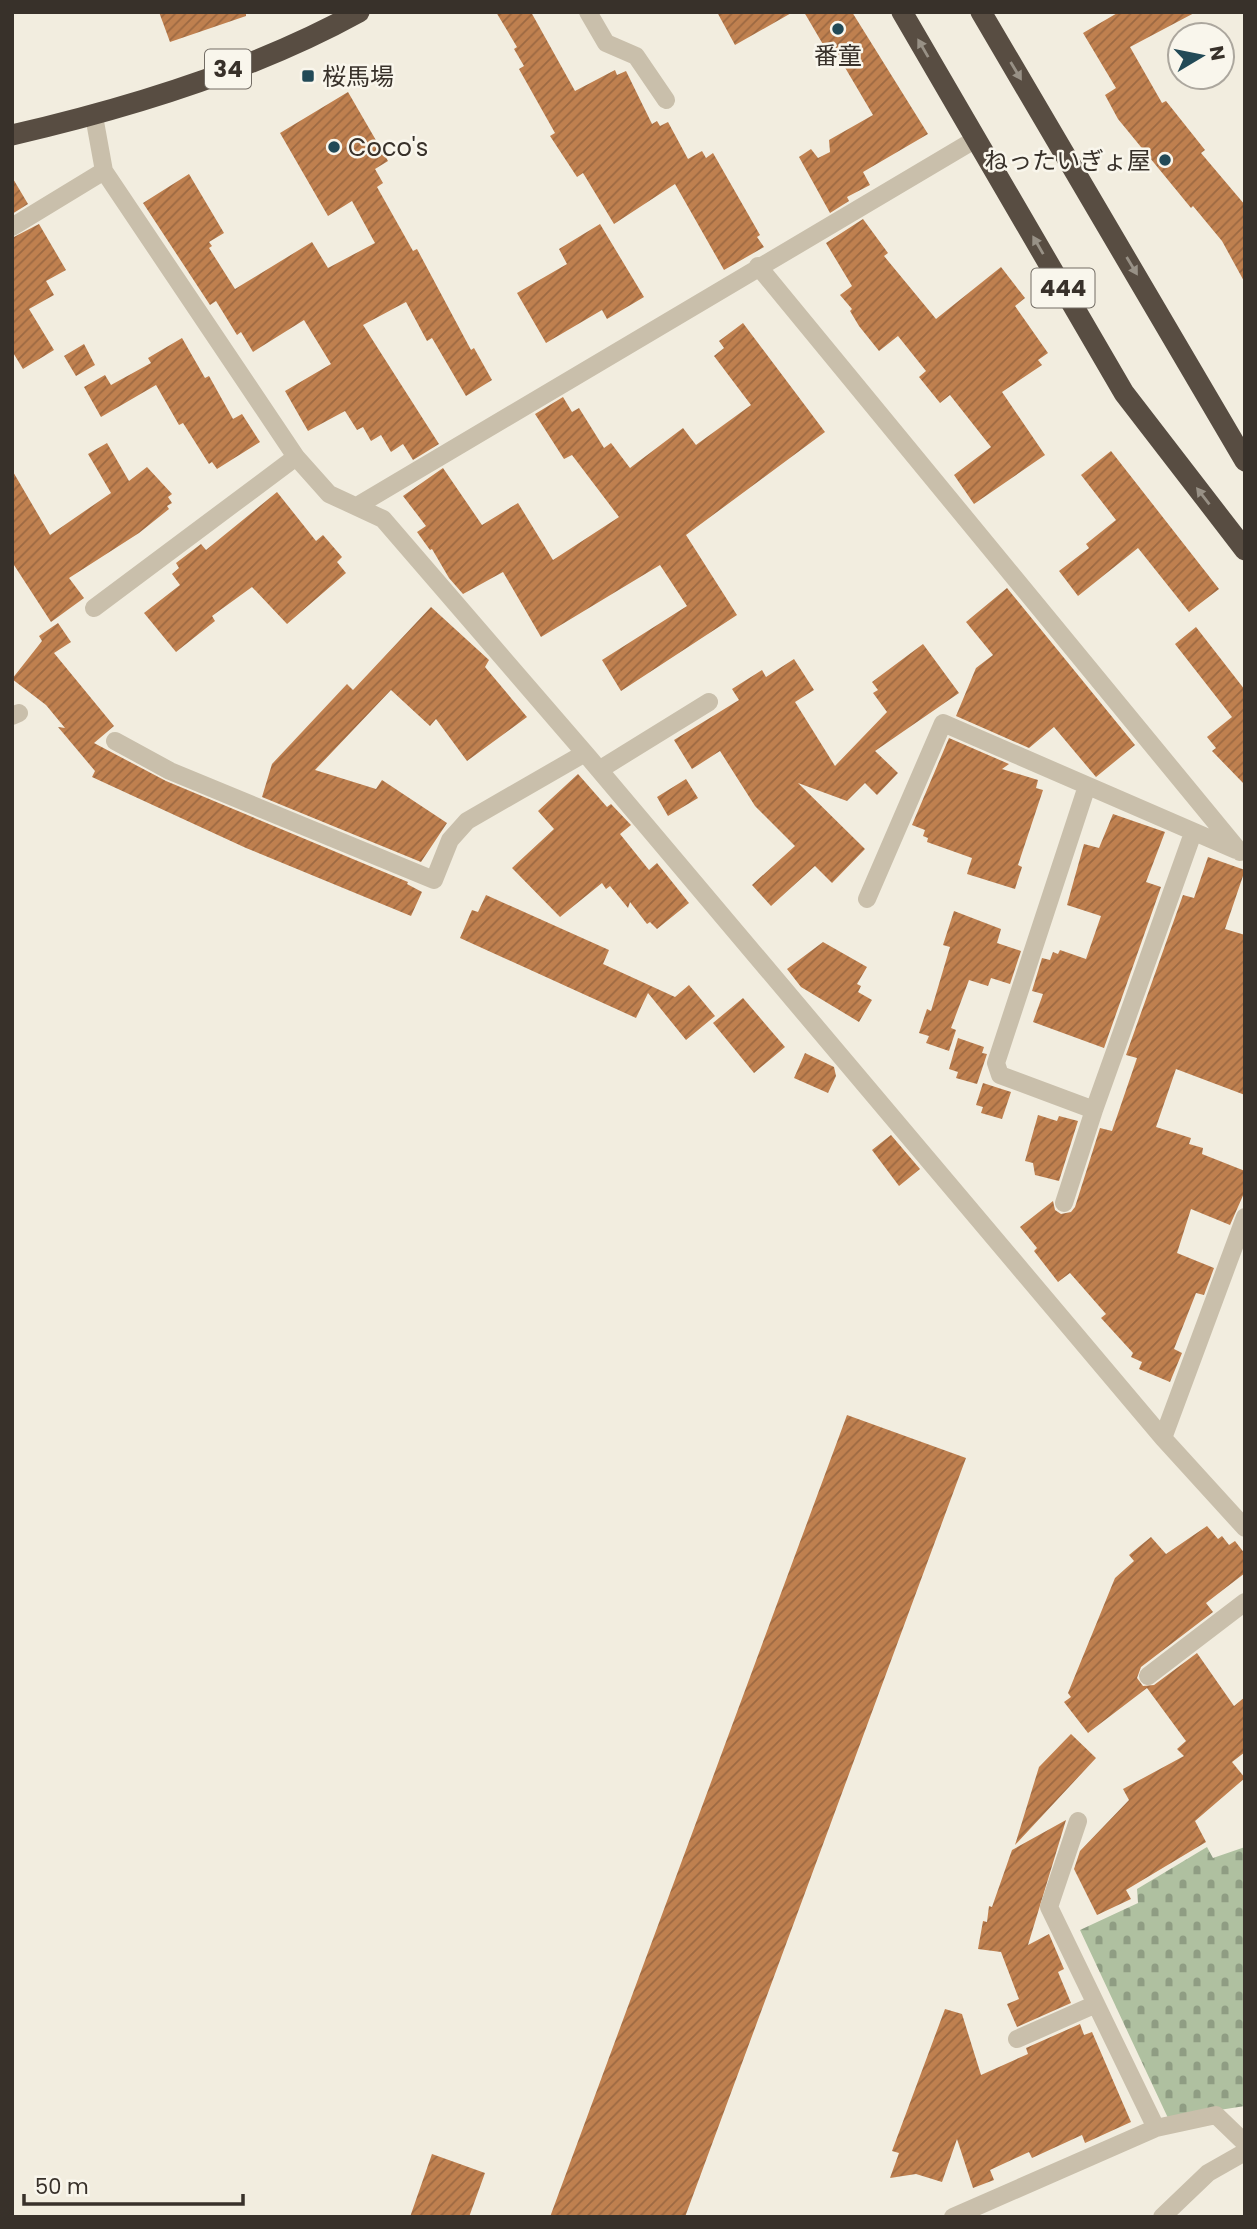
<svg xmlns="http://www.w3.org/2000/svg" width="1257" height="2229" viewBox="0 0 1257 2229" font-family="Poppins,'Noto Sans JP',sans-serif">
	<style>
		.cemetery { fill: url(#cemetery-stones) }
		.building { fill: url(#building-hatch) }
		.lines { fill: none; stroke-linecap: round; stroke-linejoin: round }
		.minor { stroke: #c9bfab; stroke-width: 18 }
		.highway { stroke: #584d42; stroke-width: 21 }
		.oneway { fill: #989186 }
		.poi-dot { fill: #224a57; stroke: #f9f6ec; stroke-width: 2.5 }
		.labels { text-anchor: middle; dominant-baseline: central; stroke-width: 5; stroke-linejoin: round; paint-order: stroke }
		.shield { fill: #f9f6ec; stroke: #726c64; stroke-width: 2 }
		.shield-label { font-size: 23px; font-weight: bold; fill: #38312a }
		.poi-label { font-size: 24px; fill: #38312a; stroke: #f9f6ec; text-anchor: start }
	</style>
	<defs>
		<pattern id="cemetery-stones" width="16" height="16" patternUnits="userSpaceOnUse" patternTransform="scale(1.75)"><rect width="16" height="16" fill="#afc0a0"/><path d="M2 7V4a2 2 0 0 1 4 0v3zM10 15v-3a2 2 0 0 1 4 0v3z" fill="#8f9d83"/></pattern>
		<pattern id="building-hatch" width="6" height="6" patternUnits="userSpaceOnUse" patternTransform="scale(1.75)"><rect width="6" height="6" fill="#bf804f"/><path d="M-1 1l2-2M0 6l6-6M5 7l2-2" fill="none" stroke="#9c6942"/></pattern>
	</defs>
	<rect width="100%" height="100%" fill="#f2eddf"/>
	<path class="cemetery" d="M1207,1847L1213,1858L1245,1847V2106L1168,2118L1080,1930L1138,1903L1137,1889Z"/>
	<path class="building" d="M159,12H246V16L170,42Z
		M496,12H531L575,91L615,70L617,75L626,71L652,124L657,121L660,126L668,122L688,159L702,151L706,158L713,153L760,235L757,237L764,247L724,270L675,184L614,224L583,173L577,177L550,136L555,133L519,69L524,66L514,49L517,47Z
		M717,12H793L735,45Z
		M804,12H852L928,134L863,172L870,185L847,197L849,201L830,213L799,157L811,149L818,158L830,152L829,140L873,115L837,54L831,58Z
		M1119,12H1196L1130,47L1162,103L1166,101L1205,150L1201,153L1245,205V283L1222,241L1193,206L1191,208L1118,119L1105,95L1116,88L1083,33Z
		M348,92L388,161L375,169L383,183L377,187L413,251L417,249L471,350L474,348L492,380L466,396L432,338L427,341L406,302L363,325L439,444L413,460L403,444L391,452L381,435L371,441L363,427L357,430L345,411L308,431L285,391L331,364L304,320L253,352L241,332L237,335L216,301L210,305L143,203L189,174L224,233L209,242L212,246L209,248L235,289L312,242L328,268L375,243L352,201L328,216L280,133Z
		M12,177L28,204L12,214Z
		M863,219L888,253L884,256L936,319L1001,267L1025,298L1015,306L1048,353L1038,360L1042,365L1002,392L1045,455L974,504L954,475L991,447L950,395L940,403L919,377L926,371L898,336L879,351L859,326L850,311L852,309L840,295L852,286L826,243Z
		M39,224L66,270L46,281L54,295L29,309L54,350L23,369L12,351V238Z
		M600,224L644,297L607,319L602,310L546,343L517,293L567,264L559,249Z
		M743,323L825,432L686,535L737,615L621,691L602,660L687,606L660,565L541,637L503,572L463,594L449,578L432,549L430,550L417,532L426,526L403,496L443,468L482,525L518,503L553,560L619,517L572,455L564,459L535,414L563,397L572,412L579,408L604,448L611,443L630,468L683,428L696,445L751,405L714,356L724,348L719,341Z
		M182,338L205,378L209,376L233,419L242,414L260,442L217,469L212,462L209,464L183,423L179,425L156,385L101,417L84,387L105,375L111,385L151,363L148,358Z
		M84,344L95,365L76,376L64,356Z
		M107,443L129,481L147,467L172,494L168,497L172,503L167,506L169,509L139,533L69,578L84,598L51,622L12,562V470L50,535L111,493L88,454Z
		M1111,451L1219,589L1189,612L1138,548L1078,596L1059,571L1089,548L1086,544L1116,520L1081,475Z
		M277,492L316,541L323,535L342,557L337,562L346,573L287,624L252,587L212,616L215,621L176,652L144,613L180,585L172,574L179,568L176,563L201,544L206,550Z
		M1007,588L1135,745L1096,777L1054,727L1029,748L956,716L976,668L993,655L966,622Z
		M431,607L489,660L485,667L527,717L467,761L436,719L430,726L391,690L315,770L376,789L382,780L447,823L421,862L262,797L272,764L347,684L353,690Z
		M58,623L71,642L54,653L114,726L94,743L166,781L408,882L407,884L422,892L411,916L246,848L92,777L95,771L58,727L65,728L46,705L12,679L42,641L39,636Z
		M1196,627L1245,690V785L1212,751L1216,748L1207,737L1232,717L1175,644Z
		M923,644L959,693L875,751L898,773L877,795L865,783L847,801L798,783L865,849L832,883L815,866L771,906L752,885L795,846L755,806L720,751L692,769L674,740L739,700L732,689L762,670L766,677L794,659L814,690L795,702L835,766L887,712L873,693L878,690L872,682Z
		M949,738L1009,764L1002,769L1038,780L1036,788L1043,790L1018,865L1022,867L1015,889L967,874L972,858L927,842L928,838L923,836L925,830L912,825Z
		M578,774L607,807L611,804L631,825L620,834L649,870L657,863L689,903L657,929L650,922L647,924L630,902L628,908L610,886L606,889L602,883L560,917L512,868L554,829L538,811Z
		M686,779L698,798L668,816L657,797Z
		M1113,814L1165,832L1146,882L1161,887L1104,1048L1033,1022L1043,994L1032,991L1042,958L1050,960L1053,952L1058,954L1060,950L1086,959L1101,916L1067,905L1084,844L1099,848Z
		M1208,857L1245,870L1225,929L1245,935V1095L1176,1069L1156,1127L1191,1138L1189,1144L1203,1148L1202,1154L1245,1171V1191L1230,1225L1191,1209L1177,1253L1214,1268L1204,1295L1196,1293L1174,1349L1182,1353L1170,1382L1139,1369L1142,1362L1131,1357L1133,1353L1101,1318L1106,1314L1070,1273L1058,1282L1034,1251L1037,1248L1020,1227L1053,1201L1055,1210L1061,1214L1071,1212L1075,1207L1100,1128L1112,1131L1137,1058L1126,1055L1183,895L1194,898Z
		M486,895L609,950L603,964L675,997L689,985L715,1016L686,1040L648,993L636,1018L460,938L472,910L478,912Z
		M954,911L1001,929L997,943L1021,951L1010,984L991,978L988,986L969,980L951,1028L956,1030L949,1051L926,1043L929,1036L919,1033L927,1009L931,1011L950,947L943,945Z
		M823,942L867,967L857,984L861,986L858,992L872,1000L859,1022L801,987L787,969Z
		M743,998L785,1047L754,1073L713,1023Z
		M958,1038L984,1047L982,1053L987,1054L977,1084L956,1078L958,1072L949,1069Z
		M805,1053L834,1067L836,1076L828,1093L794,1078Z
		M983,1083L1011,1092L1002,1119L981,1113L983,1107L976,1105Z
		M1038,1115L1057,1121L1059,1116L1078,1121L1059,1181L1035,1175L1033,1163L1025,1161Z
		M891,1135L920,1169L899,1186L872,1150Z
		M847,1415L966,1458L685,2217H550Z
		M1207,1526L1218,1539L1222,1536L1229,1545L1235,1541L1245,1554V1573L1206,1603L1213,1612L1141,1667L1137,1678L1143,1686L1154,1685L1197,1653L1234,1706L1245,1697V1752L1232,1762L1245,1778L1195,1821L1206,1842L1126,1890L1131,1899L1097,1915L1074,1869L1080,1851L1129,1800L1123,1789L1184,1756L1177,1749L1186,1741L1147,1688L1088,1733L1064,1702L1071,1697L1068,1693L1115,1578L1134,1561L1129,1555L1151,1537L1166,1554Z
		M1071,1734L1096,1758L1015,1845L1039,1767Z
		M1066,1820L1028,1945L1049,1934L1064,1969L1058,1972L1071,2003L1017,2027L1007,2004L1019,1999L1001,1952L978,1949L983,1921L987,1922L989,1906L992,1907L1012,1850Z
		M945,2009L962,2014L981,2075L1028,2054L1026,2048L1080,2024L1084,2035L1092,2032L1131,2122L1085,2143L1082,2135L1032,2158L1029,2152L990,2170L994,2180L973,2188L957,2139L942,2182L916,2174L890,2178L899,2153L892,2151Z
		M432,2154L485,2173L469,2217H410Z"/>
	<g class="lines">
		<path class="minor" d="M588,12L606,43L636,56L666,100
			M94,116L104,171L296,457L329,494L383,519L590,759L1163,1438L1245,1528
			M12,227L104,171
			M758,266L1240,852
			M357,506L976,139
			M94,608L296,457
			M12,716L19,713
			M115,741L170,771L434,880L450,840L467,821L585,753
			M599,770L709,702
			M1087,786L996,1063L1000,1075L1094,1110L1193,833
			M867,899L943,723L1236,850
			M1064,1203L1094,1110
			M1163,1438L1245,1217
			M1148,1676L1245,1602
			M1078,1821L1049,1907L1156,2128L1216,2115L1245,2143
			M1017,2039L1096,2004
			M953,2217L1156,2128
			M1162,2217L1208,2173L1245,2152"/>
		<path class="highway" d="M902,12L1124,393L1245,550
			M981,12L1245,461
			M12,135C129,108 254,70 359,12"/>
	</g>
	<defs><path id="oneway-solid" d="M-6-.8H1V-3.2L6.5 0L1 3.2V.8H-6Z" transform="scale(1.75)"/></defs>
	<g class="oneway">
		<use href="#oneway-solid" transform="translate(923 48) rotate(-120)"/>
		<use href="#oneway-solid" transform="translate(1016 71) rotate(59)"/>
		<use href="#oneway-solid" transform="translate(1038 245) rotate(-120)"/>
		<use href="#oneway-solid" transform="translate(1132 266) rotate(59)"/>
		<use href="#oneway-solid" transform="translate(1203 496) rotate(-128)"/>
	</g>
	<g class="poi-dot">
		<circle cx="838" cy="29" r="7"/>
		<rect x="301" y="69" width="14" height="14" rx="3.5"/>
		<circle cx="334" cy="147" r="7"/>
		<circle cx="1165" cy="160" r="7"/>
	</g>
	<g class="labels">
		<g class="shield">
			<rect x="205" y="49.5" width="46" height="39" rx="5"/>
			<rect x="1031.5" y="268.5" width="63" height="39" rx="5"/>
		</g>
		<g class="shield-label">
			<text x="228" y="69">34</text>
			<text x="1063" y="288">444</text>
		</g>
		<g class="poi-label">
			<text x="838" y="55" text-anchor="middle">番童</text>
			<text x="322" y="76">桜馬場</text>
			<text x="348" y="147">Coco's</text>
			<text x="1151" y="160" text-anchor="end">ねったいぎょ屋</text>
		</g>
	</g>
	<rect width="1257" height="2229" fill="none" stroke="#38312a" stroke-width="28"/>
	<g transform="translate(1201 56) rotate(80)"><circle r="33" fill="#f9f6ec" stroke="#aca79e" stroke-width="2"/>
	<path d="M0-5L12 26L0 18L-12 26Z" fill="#224a57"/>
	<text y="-10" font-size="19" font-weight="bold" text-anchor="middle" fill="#38312a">N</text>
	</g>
	<path d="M24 2194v10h219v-10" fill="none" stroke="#38312a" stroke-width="3.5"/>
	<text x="35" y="2194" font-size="21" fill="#38312a" stroke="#f9f6ec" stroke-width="5" paint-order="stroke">50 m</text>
</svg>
